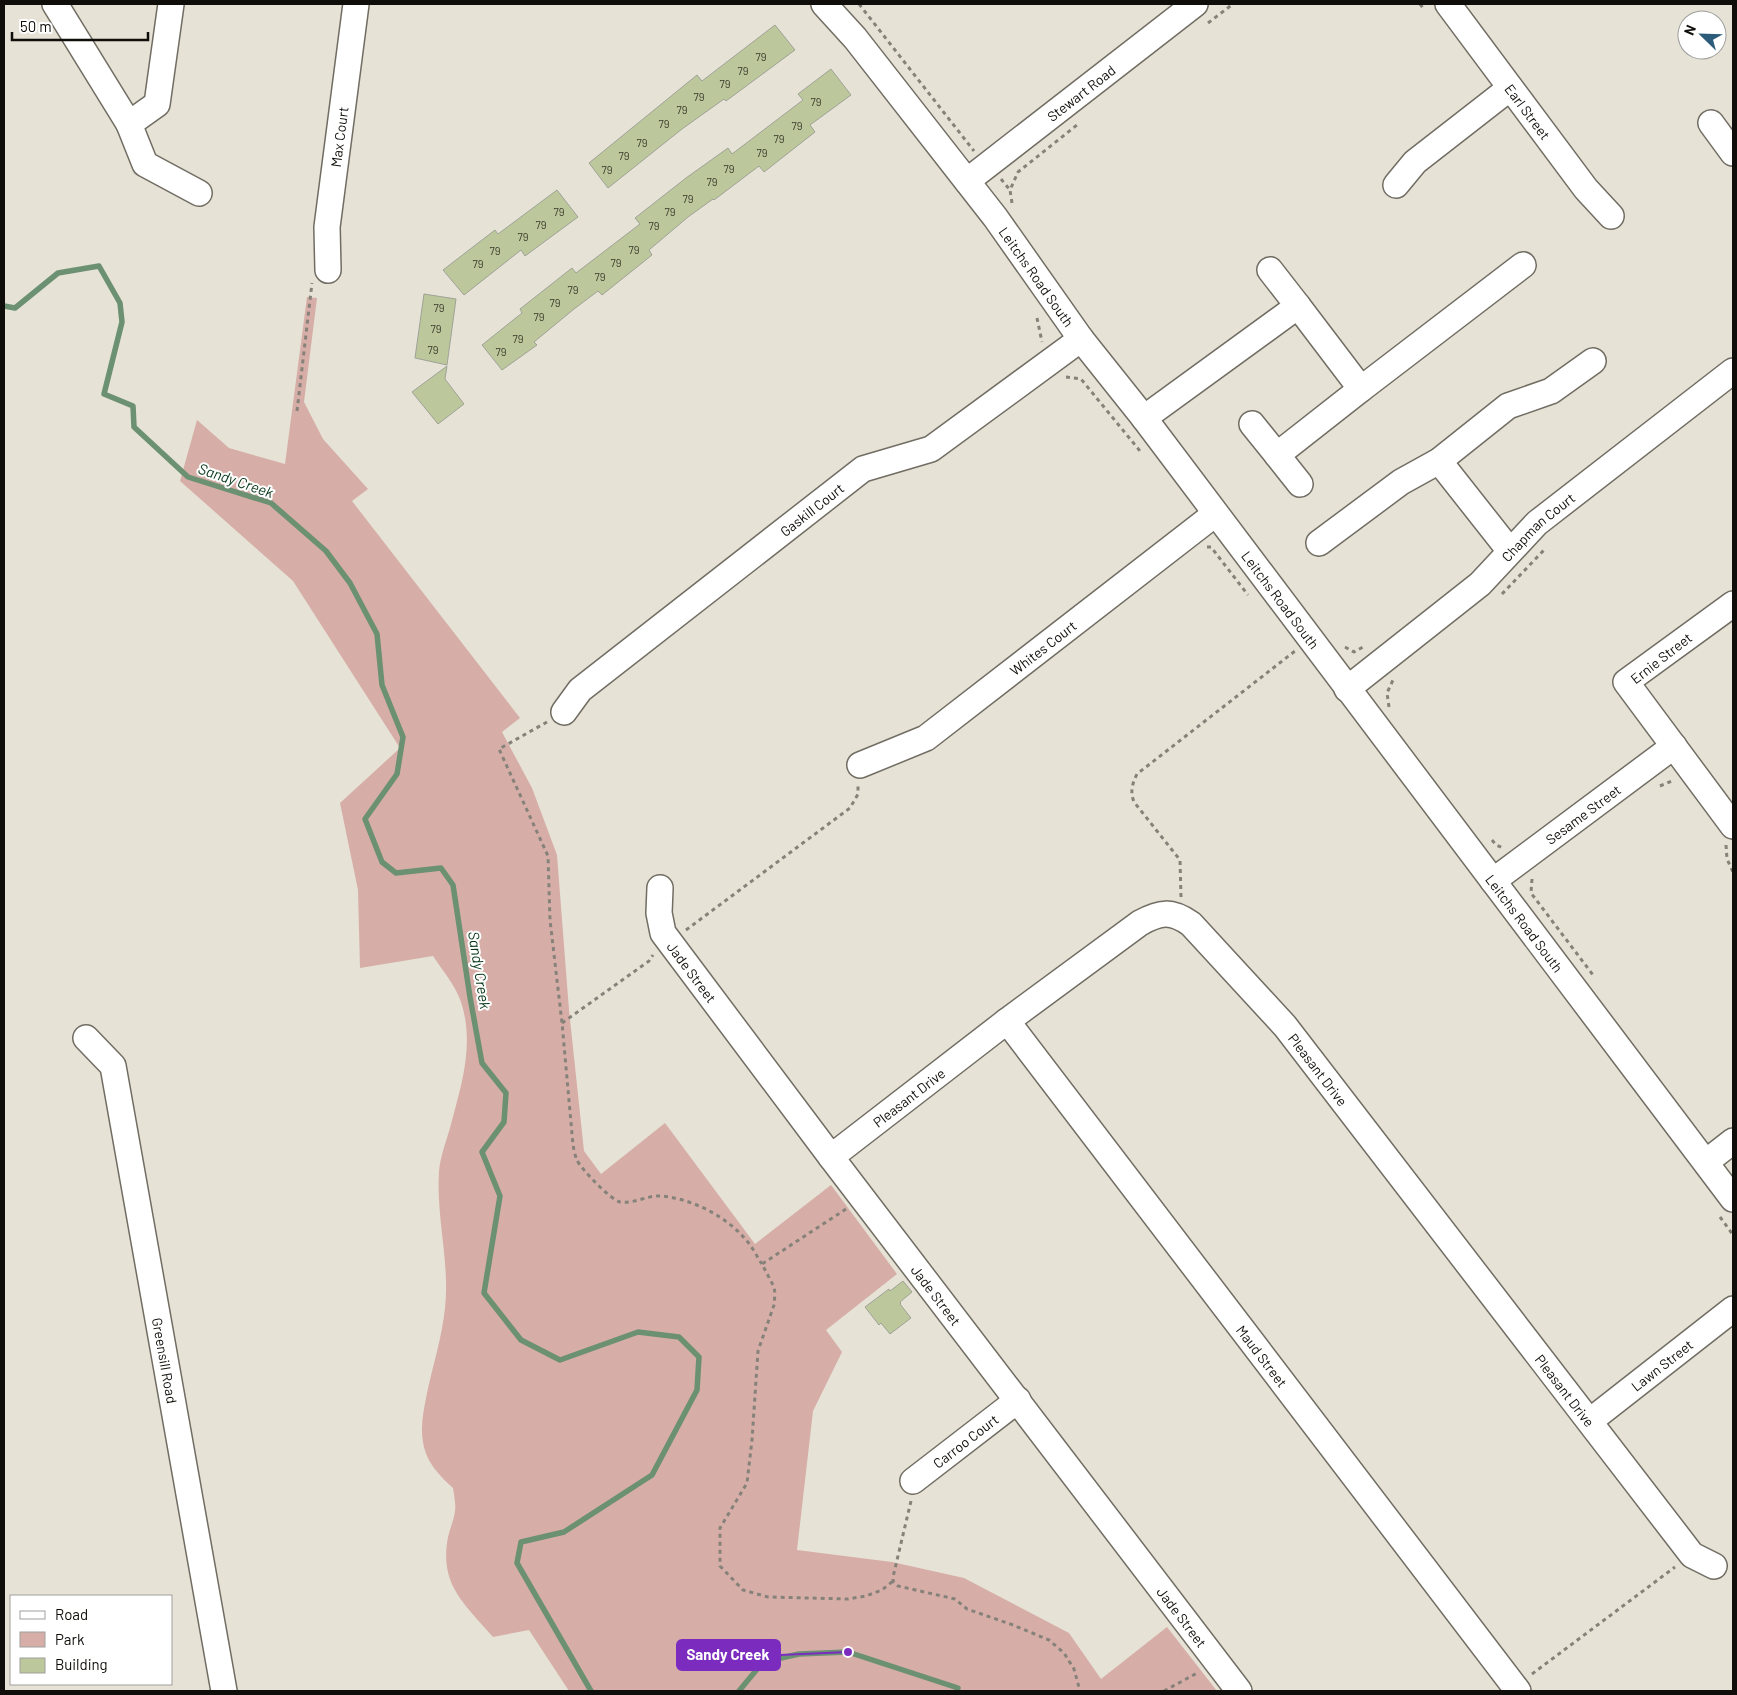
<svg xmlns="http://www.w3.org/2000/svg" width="1737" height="1695" viewBox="0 0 1737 1695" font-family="Barlow,sans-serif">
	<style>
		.green { fill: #d6aea7 }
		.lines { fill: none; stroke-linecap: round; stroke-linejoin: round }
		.stream { stroke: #6b9172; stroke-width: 5.5 }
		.building { fill: #bcc89b; stroke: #9fa297 }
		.minor-casing { stroke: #716d63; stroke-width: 28 }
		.path { stroke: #86827a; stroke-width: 3; stroke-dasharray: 4 4; stroke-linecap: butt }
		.minor { stroke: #fff; stroke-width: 25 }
		.labels { text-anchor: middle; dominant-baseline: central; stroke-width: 4; stroke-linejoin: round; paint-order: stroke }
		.number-label { font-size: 11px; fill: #3b3c2e }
		.street-label { font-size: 14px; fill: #100e0a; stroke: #fff }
		.water-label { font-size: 15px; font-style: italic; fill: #073617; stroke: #fff }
		.leader { fill: none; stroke: #7b2cbf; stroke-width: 2 }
		.callout-dot { fill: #7b2cbf; stroke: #fff; stroke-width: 2 }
		.callout { fill: #7b2cbf; stroke: #7b2cbf; stroke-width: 2 }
		.callout-label { font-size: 15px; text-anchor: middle; font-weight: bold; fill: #fff }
	</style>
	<rect width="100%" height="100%" fill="#e6e2d6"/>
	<path class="green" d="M307,297L317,298L304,402L323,439L368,489L352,501L520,718L502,732L532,788L557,855L569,1010L584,1151L601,1174L665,1123L755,1244L831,1185L897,1274L826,1330L842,1352L813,1411L797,1550L892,1562L964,1578L1069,1633L1101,1679L1167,1627L1217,1691H569L529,1630L493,1637C464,1603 439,1585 448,1537C450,1528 454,1520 455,1511C456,1504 454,1495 453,1488C439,1475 426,1462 423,1442C420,1425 424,1409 427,1393C433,1365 442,1337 445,1308C450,1263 436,1217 439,1172C440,1157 446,1142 450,1128C461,1086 475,1045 461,1002C455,985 443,971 433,956L360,968L358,890L340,803L400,748L293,581L180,481L197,420L229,448L285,464Z"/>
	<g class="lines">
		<path class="stream" d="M4,306L15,308L58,273L99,266L120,303L122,322L104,394L133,406L134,427L188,477L271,503L326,551L350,583L377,634L382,685L403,737L397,774L365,819L382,862L396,873L441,868L453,885L470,997L482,1063L506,1093L504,1122L482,1152L500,1196L484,1293L521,1340L560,1360L638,1332L679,1337L699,1357L697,1390L652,1475L564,1532L521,1542L517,1563L591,1691
			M739,1691L763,1662L799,1654L848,1652L958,1688L957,1691"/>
	</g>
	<path class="building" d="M775,25L795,50L726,101L724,99L682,129L608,188L589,163L697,75L702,81Z
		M831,69L851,95L810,125L815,132L764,172L759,166L714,200L713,199L688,217L649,250L652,255L602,295L598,291L574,309L534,342L537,345L502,370L482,345L522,313L520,309L572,268L576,273L640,224L635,218L686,178L728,148L732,154L803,100L798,94Z
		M557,190L578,217L525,256L521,250L464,295L443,270L495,230L498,234Z
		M424,294L456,299L447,365L415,358Z
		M447,366L445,379L464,404L438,424L412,392Z
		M903,1281L912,1292L900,1302L901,1303L900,1304L911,1318L890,1334L881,1323L879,1325L865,1307L889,1289L890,1291Z"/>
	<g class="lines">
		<defs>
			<g id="minor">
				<path d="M55,4L129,124L157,104L171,4"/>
				<path id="s1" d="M824,4L855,38L995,217L1081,339L1144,418L1733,1199"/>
				<path id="s2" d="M1448,4L1586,189L1611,216"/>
				<path d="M1711,123L1733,153"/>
				<path d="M129,124L145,164L199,193"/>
				<path id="s3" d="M967,181L1195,4"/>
				<path d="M1396,185L1415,162L1510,88"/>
				<path id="s4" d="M328,270L327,227L356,4"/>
				<path d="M1361,389L1523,265"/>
				<path d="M1144,418L1298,306L1270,270"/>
				<path d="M1252,424L1277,455L1361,389L1298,306"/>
				<path d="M1277,455L1300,484"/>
				<path d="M1439,461L1510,551"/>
				<path d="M1319,543L1401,482L1439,461L1508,406L1551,391L1593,361"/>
				<path d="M1733,604L1626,682L1733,826"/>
				<path id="s5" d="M1347,689L1480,584L1537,523L1733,371"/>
				<path id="s6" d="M564,712L580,690L863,469L931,449L1081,339"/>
				<path id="s7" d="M860,765L926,738L1215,514"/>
				<path id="s8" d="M1493,881L1674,746"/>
				<path id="s9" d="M660,888L659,913L663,933L831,1157L1239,1691"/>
				<path id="s10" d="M1007,1021L1518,1691"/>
				<path id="s11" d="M86,1038L113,1066L224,1691"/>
				<path id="s12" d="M831,1157L1007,1021L1140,923C1160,912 1171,910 1191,924L1285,1026L1692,1555L1714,1566"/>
				<path d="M1706,1162L1733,1141"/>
				<path id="s13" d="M1590,1421L1733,1309"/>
				<path id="s14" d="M913,1481L1018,1400"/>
			</g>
		</defs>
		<use href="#minor" class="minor-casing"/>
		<path class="path" d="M859,4L974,151
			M1420,4L1423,8
			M1208,23L1233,4
			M1001,179L1010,190
			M1012,203L1010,190L1018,172L1077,125
			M1037,318L1042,342
			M1066,377L1081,379L1140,451
			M297,411L312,283
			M1207,547H1211L1248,595
			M1502,594L1544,550
			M1345,647L1354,652L1363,647
			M1389,707L1387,693L1393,680
			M547,722L499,749L548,856L550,920L562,1023L573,1145C574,1150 575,1156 577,1160C580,1168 611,1200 620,1202C634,1204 648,1195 661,1196C694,1199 727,1217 747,1241C753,1248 757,1257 762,1264
			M1660,786L1674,780
			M1492,840L1496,845L1503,848
			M1726,845L1727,859L1733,872
			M1532,879L1531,893L1593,975
			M1181,897L1180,860L1134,802C1130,792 1132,784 1137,774L1295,651
			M686,930L850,808L858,794V786
			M562,1023L649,961L653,955
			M846,1209L762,1264L774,1287L775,1293L774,1305L758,1351L752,1440L747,1483L720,1528V1566L743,1590L768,1597L848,1599L866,1596L882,1590L893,1581
			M1720,1217L1733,1235
			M911,1501L893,1577V1581L898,1586L955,1599L967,1609L1013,1625L1049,1640L1064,1653L1074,1669L1080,1691
			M1532,1674L1675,1567
			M1164,1691L1199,1672"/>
		<use href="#minor" class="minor"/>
	</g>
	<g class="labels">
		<g class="number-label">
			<text x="761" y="56">79</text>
			<text x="743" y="70">79</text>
			<text x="725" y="83">79</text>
			<text x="699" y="96">79</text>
			<text x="816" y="101">79</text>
			<text x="682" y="109">79</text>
			<text x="664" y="123">79</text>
			<text x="797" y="125">79</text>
			<text x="779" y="138">79</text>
			<text x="642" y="142">79</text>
			<text x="762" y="152">79</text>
			<text x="624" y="155">79</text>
			<text x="729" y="168">79</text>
			<text x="607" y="169">79</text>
			<text x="712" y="181">79</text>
			<text x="688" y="198">79</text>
			<text x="559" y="211">79</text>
			<text x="670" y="211">79</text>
			<text x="541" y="224">79</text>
			<text x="654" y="225">79</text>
			<text x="523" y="236">79</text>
			<text x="634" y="249">79</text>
			<text x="495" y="250">79</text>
			<text x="616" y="262">79</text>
			<text x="478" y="263">79</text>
			<text x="600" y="276">79</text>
			<text x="573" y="289">79</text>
			<text x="555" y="302">79</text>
			<text x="439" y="307">79</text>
			<text x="539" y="316">79</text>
			<text x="436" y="328">79</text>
			<text x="518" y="338">79</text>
			<text x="433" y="349">79</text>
			<text x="501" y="351">79</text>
		</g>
		<g class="street-label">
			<text stroke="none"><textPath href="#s3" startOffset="144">Stewart Road</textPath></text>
			<text stroke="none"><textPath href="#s2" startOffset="134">Earl Street</textPath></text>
			<text stroke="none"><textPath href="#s4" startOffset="134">Max Court</textPath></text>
			<text stroke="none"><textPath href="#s1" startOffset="346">Leitchs Road South</textPath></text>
			<text stroke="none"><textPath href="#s6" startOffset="321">Gaskill Court</textPath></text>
			<text stroke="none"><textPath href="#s5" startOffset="251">Chapman Court</textPath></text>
			<text stroke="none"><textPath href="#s1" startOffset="751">Leitchs Road South</textPath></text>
			<text stroke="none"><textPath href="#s7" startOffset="219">Whites Court</textPath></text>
			<text transform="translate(1661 658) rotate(-38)">Ernie Street</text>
			<text stroke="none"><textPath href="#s8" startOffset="112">Sesame Street</textPath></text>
			<text stroke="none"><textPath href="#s1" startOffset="1156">Leitchs Road South</textPath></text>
			<text stroke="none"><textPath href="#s9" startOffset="94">Jade Street</textPath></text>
			<text stroke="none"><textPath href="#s12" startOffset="636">Pleasant Drive</textPath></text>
			<text stroke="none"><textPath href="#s12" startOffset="98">Pleasant Drive</textPath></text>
			<text stroke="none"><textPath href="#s9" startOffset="499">Jade Street</textPath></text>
			<text stroke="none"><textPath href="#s10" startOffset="421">Maud Street</textPath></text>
			<text stroke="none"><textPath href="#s11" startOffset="338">Greensill Road</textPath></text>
			<text stroke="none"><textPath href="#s13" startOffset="91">Lawn Street</textPath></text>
			<text stroke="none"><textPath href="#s12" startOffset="1041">Pleasant Drive</textPath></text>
			<text stroke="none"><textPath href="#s14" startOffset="66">Carroo Court</textPath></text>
			<text stroke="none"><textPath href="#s9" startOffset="904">Jade Street</textPath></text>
		</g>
		<g class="water-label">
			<text transform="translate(236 480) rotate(19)">Sandy Creek</text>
			<text transform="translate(480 970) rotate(81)">Sandy Creek</text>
		</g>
	</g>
	<path class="leader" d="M848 1652L780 1655"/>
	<circle class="callout-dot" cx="848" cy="1652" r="5"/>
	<rect class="callout" x="677" y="1640" width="103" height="30" rx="5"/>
	<g class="callout-label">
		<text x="728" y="1660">Sandy Creek</text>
	</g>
	<rect width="1737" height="1695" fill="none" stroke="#100e0a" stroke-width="10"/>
	<rect x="10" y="1595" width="162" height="90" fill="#ffffff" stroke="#9f9f9d"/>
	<rect x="20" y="1611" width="25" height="8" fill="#ffffff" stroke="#9f9f9d"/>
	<text x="55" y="1620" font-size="15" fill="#100e0a">Road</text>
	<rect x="20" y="1632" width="25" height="15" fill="#d6aea7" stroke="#9f9f9d"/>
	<text x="55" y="1645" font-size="15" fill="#100e0a">Park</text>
	<rect x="20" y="1658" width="25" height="15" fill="#bcc89b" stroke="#9f9f9d"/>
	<text x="55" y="1670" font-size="15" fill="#100e0a">Building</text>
	<g transform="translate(1702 35) rotate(293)"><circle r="24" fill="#ffffff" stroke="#9f9f9d"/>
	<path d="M0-4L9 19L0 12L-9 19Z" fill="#2d5c7b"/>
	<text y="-8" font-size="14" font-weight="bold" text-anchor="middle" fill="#100e0a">N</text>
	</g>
	<path d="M12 32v8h136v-8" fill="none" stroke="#100e0a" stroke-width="2.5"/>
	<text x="20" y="32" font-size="15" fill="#100e0a" stroke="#ffffff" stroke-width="4" paint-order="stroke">50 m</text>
</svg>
